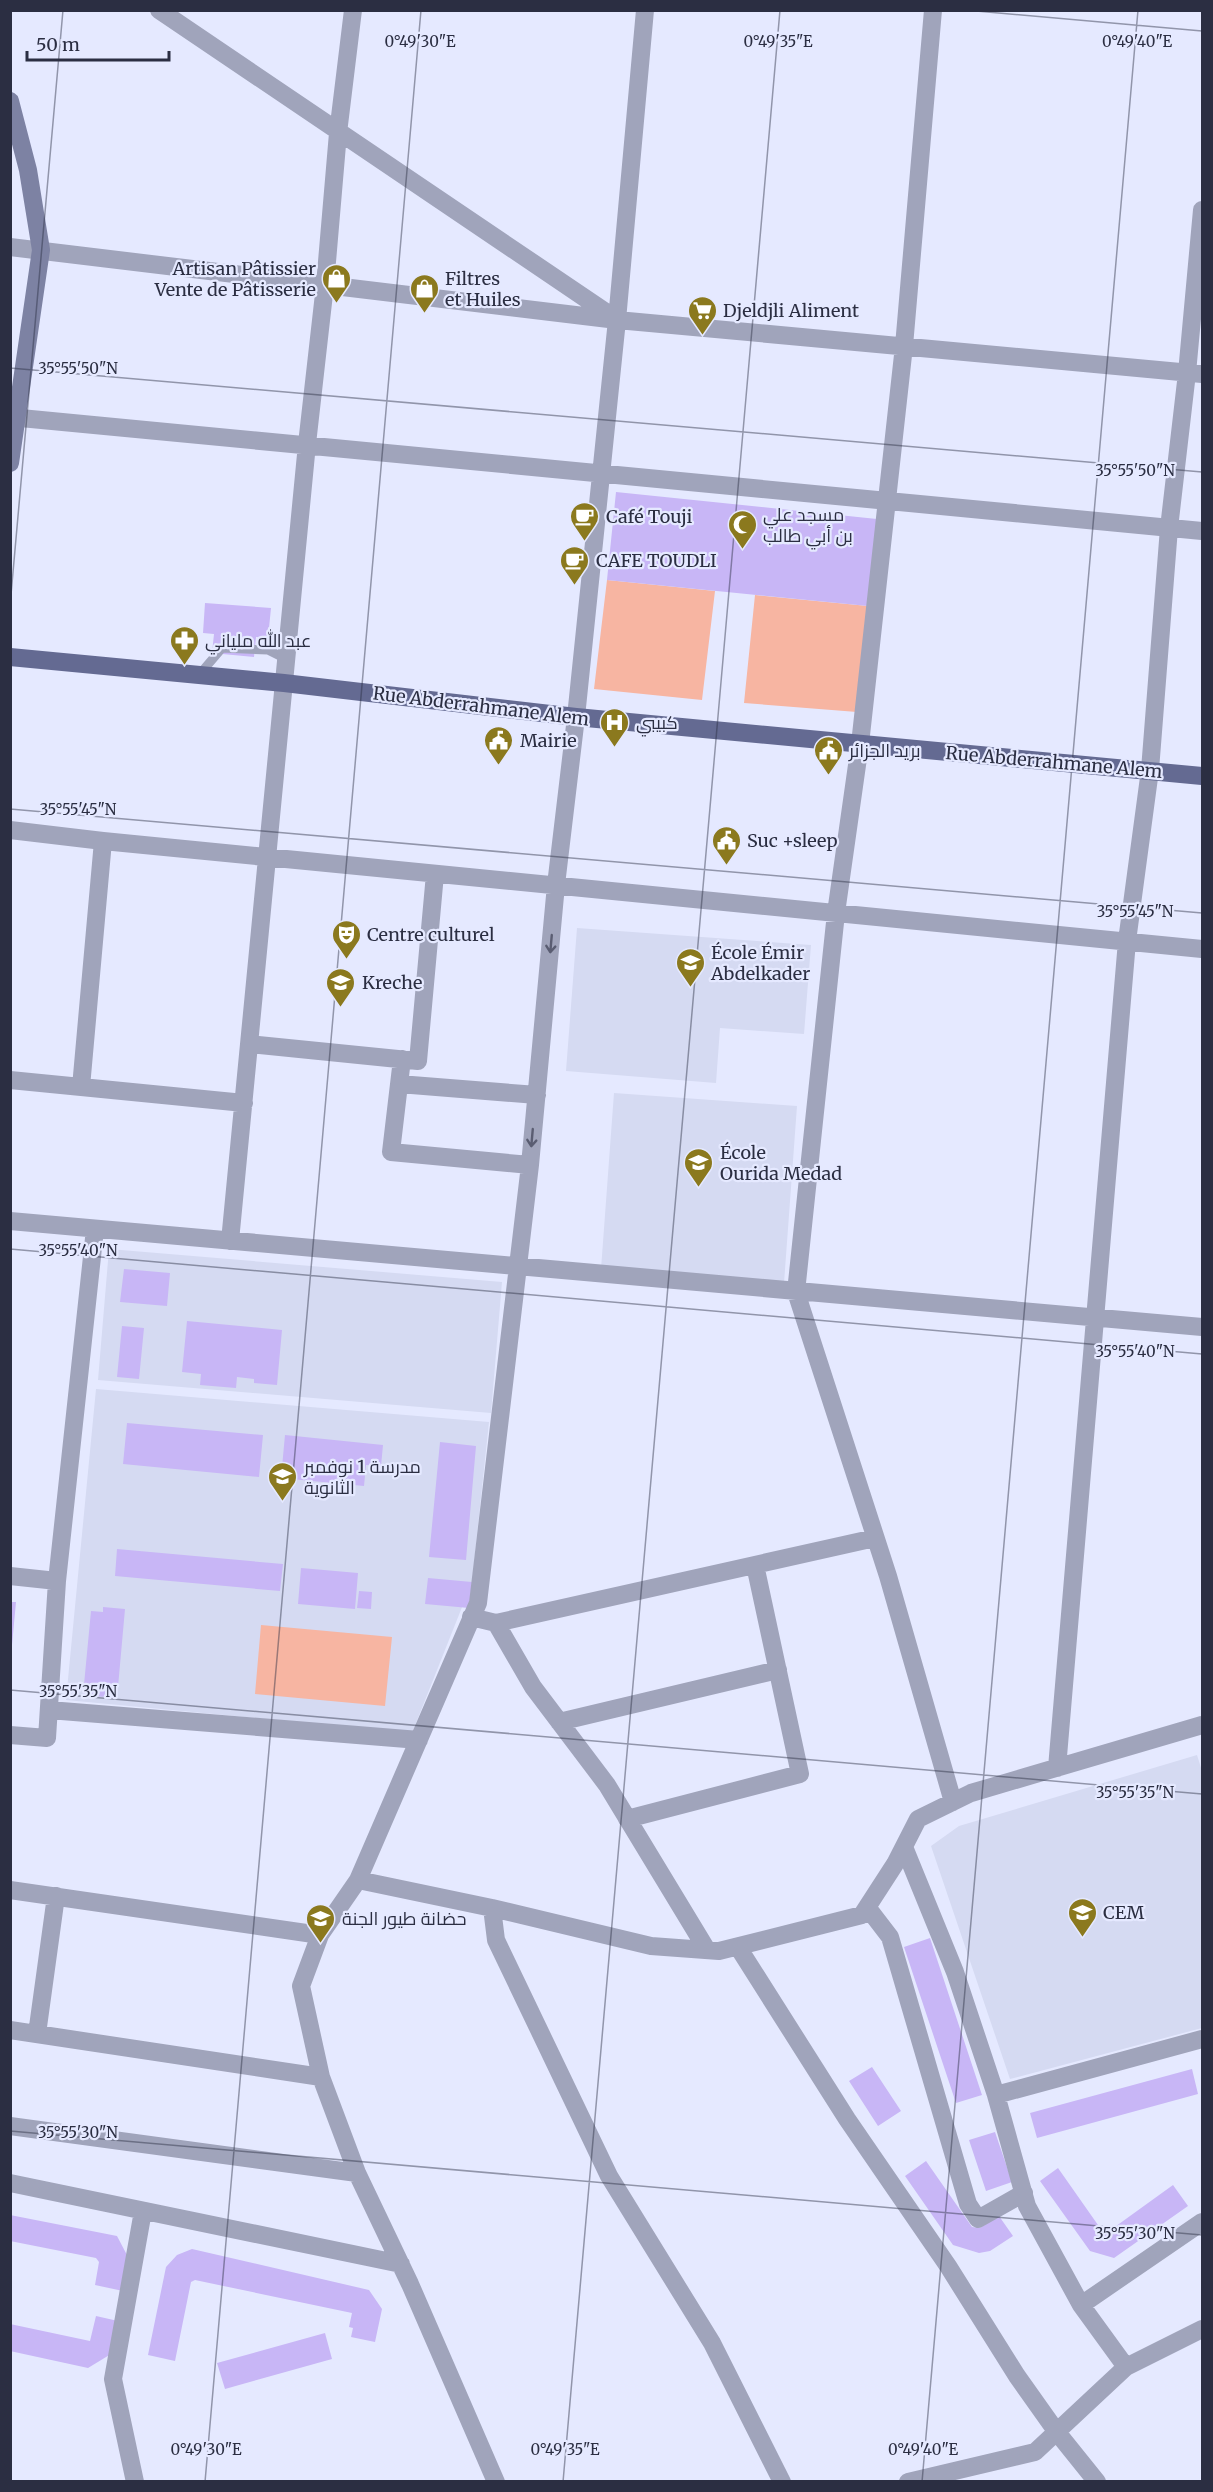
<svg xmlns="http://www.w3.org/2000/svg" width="1213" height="2492" viewBox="0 0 1213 2492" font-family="Merriweather,Cairo,serif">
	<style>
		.built { fill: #d5daf2 }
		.green { fill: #f7b5a2 }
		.building { fill: #c8b6f6 }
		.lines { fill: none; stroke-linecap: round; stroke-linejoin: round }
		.lane { stroke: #a0a4bb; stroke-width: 9 }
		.street { stroke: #a0a4bb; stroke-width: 18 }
		.secondary { stroke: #7d82a3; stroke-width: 18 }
		.primary { stroke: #646a92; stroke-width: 18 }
		.oneway { stroke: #5a5d72 }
		.ticks { fill: none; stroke: #2b2e42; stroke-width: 1.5; stroke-opacity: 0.45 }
		.labels { text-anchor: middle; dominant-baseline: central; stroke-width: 4.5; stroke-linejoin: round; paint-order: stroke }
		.poi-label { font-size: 18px; fill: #2b2e42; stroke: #e5e9ff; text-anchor: start }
		.street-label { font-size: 18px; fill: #2b2e42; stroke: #e5e9ff }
		.ticks-label { font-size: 15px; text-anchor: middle; fill: #2b2e42; stroke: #e5e9ff; stroke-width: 4.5; stroke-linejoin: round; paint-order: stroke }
	</style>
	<rect width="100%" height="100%" fill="#e5e9ff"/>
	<path class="built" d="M577,928L811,945L804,1034L720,1028L716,1083L566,1071Z
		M614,1093L797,1106L784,1283L601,1269Z
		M109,1249L502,1282L491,1413L98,1380Z
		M96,1389L489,1422L472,1582L412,1733L66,1700Z
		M1197,1755L1202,1771V2028L1010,2079L931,1846L959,1826Z"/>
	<path class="green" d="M607,580L715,591L702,700L594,689Z
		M755,595L868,606L857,712L744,703Z
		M261,1625L392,1637L385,1706L255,1694Z"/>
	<path class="building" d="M616,492L877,519L868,606L607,580Z
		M205,603L271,608L268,638L256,637L254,657L212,653L214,634L203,633Z
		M124,1269L170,1273L167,1306L120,1302Z
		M187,1321L282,1330L277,1385L254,1383V1379L237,1377L236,1388L200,1385L201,1374L182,1372Z
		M122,1326L144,1328L139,1379L117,1377Z
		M127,1423L263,1435L259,1477L123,1464Z
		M285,1435L383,1445L381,1466L366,1465L364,1486L281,1478Z
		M440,1442L476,1446L466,1560L429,1557Z
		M117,1549L283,1564L280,1591L115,1576Z
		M301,1568L358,1573L355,1609L298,1604Z
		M428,1578L472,1582L469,1608L425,1604Z
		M359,1591L372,1592L371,1609L357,1608Z
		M10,1602H16L12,1645L10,1644Z
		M103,1607L125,1609L117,1698L83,1695L91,1611L103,1612Z
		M930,1938L982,2095L956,2103L904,1947Z
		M872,2067L901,2111L878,2126L849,2081Z
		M1192,2069L1198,2094L1037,2138L1030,2113Z
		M995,2132L1012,2182L986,2191L969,2140Z
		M926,2161L972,2227L980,2228L999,2216L1013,2236L990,2251L979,2253L953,2245L905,2176Z
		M1058,2168L1098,2225L1112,2229L1173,2185L1188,2206L1114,2258L1090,2251L1040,2181Z
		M10,2215L117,2236L128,2257L123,2291L95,2285L99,2262L96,2258L10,2241Z
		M192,2249L369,2290L382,2309L375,2342L351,2337L353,2328L349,2327L352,2313L195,2280L191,2282L175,2361L148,2355L166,2267L177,2255Z
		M96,2316L118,2321L111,2354L88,2368L10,2351V2324L90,2341Z
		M325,2333L332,2359L225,2389L217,2363Z"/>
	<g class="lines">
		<path class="lane" d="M199,675L222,648L268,650L286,659"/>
		<path class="street" d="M159,10L613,317
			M933,10L904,346L860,744L836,913L796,1292L888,1576L953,1802
			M10,247L617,320L1202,374
			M10,417L1202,531
			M10,830L103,841L1202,949
			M249,1044L418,1061L435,874
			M402,1059L391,1152L530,1165
			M10,1080L244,1103
			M399,1084L537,1095
			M81,1087L103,841
			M10,1221L1202,1327
			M230,1241L307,444L325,285L338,133L353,10
			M10,1576L57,1581
			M471,1617L496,1623L875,1538
			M496,1623L533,1687L607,1785L707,1950
			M49,1710L419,1740
			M559,1722L778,1670
			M10,1735L47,1738L57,1581L95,1229
			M1057,1768L1127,941L1150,770L1169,528L1187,373L1202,210
			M627,1819L800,1774L755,1565
			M904,1847L955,1972L996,2095L1027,2206L1081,2305L1126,2367
			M358,1880L492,1908L651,1946L719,1951L862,1915L895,1864L918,1819L971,1793L1202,1725
			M10,1890L320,1935
			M867,1907L890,1937L968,2204L978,2219L1024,2193
			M492,1908L496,1940L609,2176L712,2343L782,2482
			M738,1947L847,2119L948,2266L1017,2376L1056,2431L1097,2482
			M10,2030L321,2077
			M37,2034L56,1896
			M996,2095L1202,2039
			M10,2126L357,2173
			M10,2183L401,2264
			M1081,2305L1202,2222
			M135,2482L113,2379L143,2211
			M496,2482L410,2284L357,2173L321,2077L301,1986L320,1935L358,1880L478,1603L530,1165L556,885L576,717L617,320L645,10
			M908,2482L1035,2452L1126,2367L1202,2329"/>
		<path class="secondary" d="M10,101L28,170L41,250L10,463"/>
		<path class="primary" d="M10,657L284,683L576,717L1202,776"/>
	</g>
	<defs><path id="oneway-shaft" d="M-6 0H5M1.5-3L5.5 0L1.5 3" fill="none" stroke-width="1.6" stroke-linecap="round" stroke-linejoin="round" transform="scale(1.5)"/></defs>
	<g class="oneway">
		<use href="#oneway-shaft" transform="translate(551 944) rotate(95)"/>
		<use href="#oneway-shaft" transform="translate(532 1138) rotate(95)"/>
	</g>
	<path class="ticks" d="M965,10L1202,31M10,368L1202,472M10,606L63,10M10,809L1202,913M10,1249L1202,1354M10,1690L1202,1794M10,2131L1202,2235M205,2482L421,10M563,2482L780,10M922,2482L1138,10"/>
	<defs>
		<symbol id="shop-pin" viewBox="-11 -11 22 30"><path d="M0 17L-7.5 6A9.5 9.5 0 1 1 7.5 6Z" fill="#8b791e" stroke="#e5e9ff"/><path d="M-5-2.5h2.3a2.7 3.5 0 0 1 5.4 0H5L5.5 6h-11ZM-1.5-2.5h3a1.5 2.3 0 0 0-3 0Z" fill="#fff"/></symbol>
		<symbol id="supermarket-pin" viewBox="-11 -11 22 30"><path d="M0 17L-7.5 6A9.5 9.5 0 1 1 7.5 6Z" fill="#8b791e" stroke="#e5e9ff"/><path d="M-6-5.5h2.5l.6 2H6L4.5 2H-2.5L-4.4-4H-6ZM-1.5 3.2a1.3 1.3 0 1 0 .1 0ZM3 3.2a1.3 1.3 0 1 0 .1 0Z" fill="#fff"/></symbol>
		<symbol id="cafe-pin" viewBox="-11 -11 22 30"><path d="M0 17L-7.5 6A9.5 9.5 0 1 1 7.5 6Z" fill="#8b791e" stroke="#e5e9ff"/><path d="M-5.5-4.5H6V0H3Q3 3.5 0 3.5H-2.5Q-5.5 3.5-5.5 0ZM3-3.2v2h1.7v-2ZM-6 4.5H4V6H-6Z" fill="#fff"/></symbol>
		<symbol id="mosque-pin" viewBox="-11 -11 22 30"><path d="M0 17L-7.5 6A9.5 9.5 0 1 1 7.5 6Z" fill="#8b791e" stroke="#e5e9ff"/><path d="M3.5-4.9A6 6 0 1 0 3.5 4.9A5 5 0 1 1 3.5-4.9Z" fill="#fff"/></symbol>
		<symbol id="pharmacy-pin" viewBox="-11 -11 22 30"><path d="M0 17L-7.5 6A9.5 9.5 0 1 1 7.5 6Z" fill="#8b791e" stroke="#e5e9ff"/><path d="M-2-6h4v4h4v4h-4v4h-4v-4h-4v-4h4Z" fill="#fff"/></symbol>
		<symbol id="hospital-pin" viewBox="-11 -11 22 30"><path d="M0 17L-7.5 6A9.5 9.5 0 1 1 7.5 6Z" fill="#8b791e" stroke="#e5e9ff"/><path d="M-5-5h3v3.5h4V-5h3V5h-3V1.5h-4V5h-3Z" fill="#fff"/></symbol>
		<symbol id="civic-pin" viewBox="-11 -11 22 30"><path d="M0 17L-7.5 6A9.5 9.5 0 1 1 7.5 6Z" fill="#8b791e" stroke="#e5e9ff"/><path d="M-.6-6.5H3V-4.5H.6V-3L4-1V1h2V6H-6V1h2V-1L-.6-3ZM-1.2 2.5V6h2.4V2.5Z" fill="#fff"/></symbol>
		<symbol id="theatre-pin" viewBox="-11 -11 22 30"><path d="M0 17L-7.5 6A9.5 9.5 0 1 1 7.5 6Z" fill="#8b791e" stroke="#e5e9ff"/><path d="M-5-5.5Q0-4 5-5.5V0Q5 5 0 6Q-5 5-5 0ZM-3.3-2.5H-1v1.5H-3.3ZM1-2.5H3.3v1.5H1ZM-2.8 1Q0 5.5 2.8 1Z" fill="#fff"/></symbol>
		<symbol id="school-pin" viewBox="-11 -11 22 30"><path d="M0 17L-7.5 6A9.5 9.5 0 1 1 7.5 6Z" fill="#8b791e" stroke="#e5e9ff"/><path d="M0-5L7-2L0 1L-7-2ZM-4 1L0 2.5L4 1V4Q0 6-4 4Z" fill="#fff"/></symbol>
	</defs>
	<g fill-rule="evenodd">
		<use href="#shop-pin" x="320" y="262" width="33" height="45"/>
		<use href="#shop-pin" x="408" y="272" width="33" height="45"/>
		<use href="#supermarket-pin" x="686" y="294" width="33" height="45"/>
		<use href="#cafe-pin" x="568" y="500" width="33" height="45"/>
		<use href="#mosque-pin" x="726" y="508" width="33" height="45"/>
		<use href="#cafe-pin" x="558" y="544" width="33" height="45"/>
		<use href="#pharmacy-pin" x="168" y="624" width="33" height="45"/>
		<use href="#hospital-pin" x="598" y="706" width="33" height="45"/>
		<use href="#civic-pin" x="482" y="724" width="33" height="45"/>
		<use href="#civic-pin" x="812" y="734" width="33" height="45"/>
		<use href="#civic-pin" x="710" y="824" width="33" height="45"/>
		<use href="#theatre-pin" x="330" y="918" width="33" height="45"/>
		<use href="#school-pin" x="674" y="946" width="33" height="45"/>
		<use href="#school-pin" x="324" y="966" width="33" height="45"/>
		<use href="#school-pin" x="682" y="1146" width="33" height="45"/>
		<use href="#school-pin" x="266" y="1460" width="33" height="45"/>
		<use href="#school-pin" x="1066" y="1896" width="33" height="45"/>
		<use href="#school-pin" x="304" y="1902" width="33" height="45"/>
	</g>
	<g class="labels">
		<g class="poi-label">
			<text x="316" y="268" text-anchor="end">Artisan Pâtissier<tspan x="316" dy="21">Vente de Pâtisserie</tspan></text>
			<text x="445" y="278">Filtres<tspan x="445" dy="21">et Huiles</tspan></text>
			<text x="723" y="310">Djeldjli Aliment</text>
			<text x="763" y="514">مسجد علي<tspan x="763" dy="21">بن أبي طالب</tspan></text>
			<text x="606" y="516">Café Touji</text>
			<text x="596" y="560">CAFE TOUDLI</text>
			<text x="205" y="640">عبد الله ملياني</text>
			<text x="636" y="722">كبيبي</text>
			<text x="520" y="740">Mairie</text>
			<text x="849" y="750">بريد الجزائر</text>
			<text x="747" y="840">Suc +sleep</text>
			<text x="367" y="934">Centre culturel</text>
			<text x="711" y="952">École Émir<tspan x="711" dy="21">Abdelkader</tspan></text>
			<text x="362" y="982">Kreche</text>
			<text x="720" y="1152">École<tspan x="720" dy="21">Ourida Medad</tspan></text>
			<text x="304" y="1466">مدرسة 1 نوفمبر<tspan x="304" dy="21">الثانوية</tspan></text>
			<text x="1103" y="1912">CEM</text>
			<text x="342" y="1918">حضانة طيور الجنة</text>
		</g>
		<g class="street-label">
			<text transform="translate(481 706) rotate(7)">Rue Abderrahmane Alem</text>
			<text transform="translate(1054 762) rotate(5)">Rue Abderrahmane Alem</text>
		</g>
	</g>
	<g class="ticks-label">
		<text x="420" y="47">0°49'30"E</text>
		<text x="778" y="47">0°49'35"E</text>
		<text x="1137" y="47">0°49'40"E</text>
		<text x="78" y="374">35°55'50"N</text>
		<text x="1135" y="476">35°55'50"N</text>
		<text x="78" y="815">35°55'45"N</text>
		<text x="1135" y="917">35°55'45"N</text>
		<text x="78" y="1256">35°55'40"N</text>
		<text x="1135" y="1357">35°55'40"N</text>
		<text x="78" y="1697">35°55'35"N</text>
		<text x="1135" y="1798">35°55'35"N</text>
		<text x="78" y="2138">35°55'30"N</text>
		<text x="1135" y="2239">35°55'30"N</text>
		<text x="206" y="2455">0°49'30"E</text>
		<text x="565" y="2455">0°49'35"E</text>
		<text x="923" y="2455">0°49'40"E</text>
	</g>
	<rect width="1213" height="2492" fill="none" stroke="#2b2e42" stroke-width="24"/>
	<path d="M27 51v9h142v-9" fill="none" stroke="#2b2e42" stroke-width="3"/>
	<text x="36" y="51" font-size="18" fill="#2b2e42" stroke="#e5e9ff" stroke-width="4.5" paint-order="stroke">50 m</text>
</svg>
